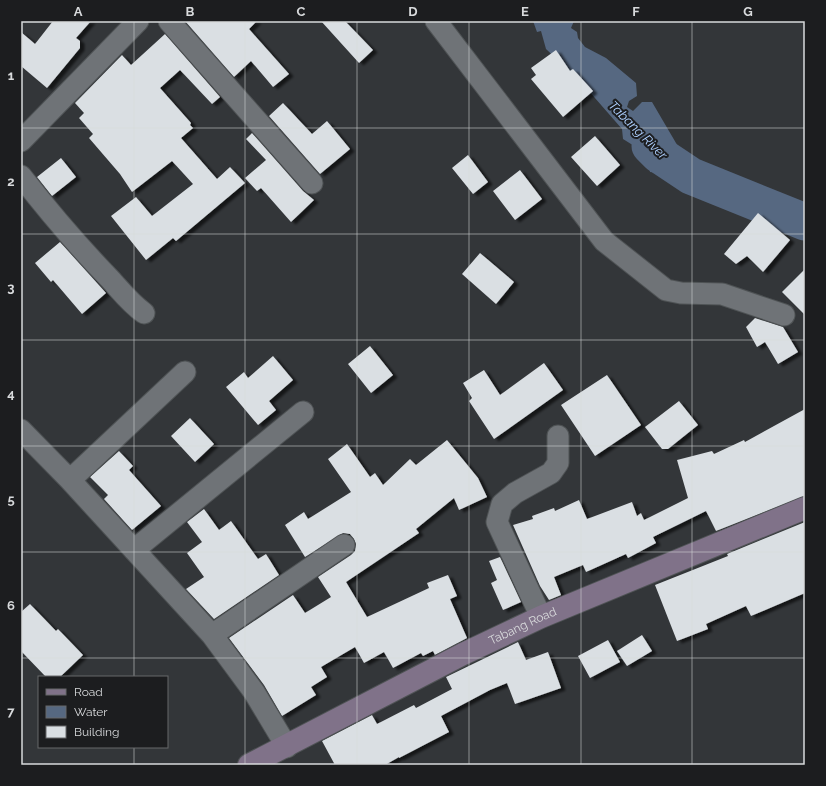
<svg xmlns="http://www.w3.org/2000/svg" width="826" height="786" viewBox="0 0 826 786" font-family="Raleway,sans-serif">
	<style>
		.water { fill: #566881 }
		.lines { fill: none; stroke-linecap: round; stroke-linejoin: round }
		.river { stroke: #566881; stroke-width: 37 }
		.building { fill: #dadfe3; filter: url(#shadow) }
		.minor-casing { stroke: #4f5355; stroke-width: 23 }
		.secondary-casing { stroke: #4f5355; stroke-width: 24 }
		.minor { stroke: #6f7377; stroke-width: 21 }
		.secondary { stroke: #807289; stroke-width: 22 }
		.grid { fill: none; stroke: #d8dadc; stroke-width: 1; stroke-opacity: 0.55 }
		.labels { text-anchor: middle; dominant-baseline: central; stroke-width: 4; stroke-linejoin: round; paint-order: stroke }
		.street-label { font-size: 12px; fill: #d8dadc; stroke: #1c1d1f }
		.water-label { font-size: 13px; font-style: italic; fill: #aed0ff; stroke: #1c1d1f }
		.neatline { fill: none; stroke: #d8dadc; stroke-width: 1.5 }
		.grid-label { font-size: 13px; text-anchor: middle; font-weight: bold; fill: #d8dadc }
	</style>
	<defs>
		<filter id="shadow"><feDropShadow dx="4.5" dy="2.5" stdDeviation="1" flood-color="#0009"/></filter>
	</defs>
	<rect width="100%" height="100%" fill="#333639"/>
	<path class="water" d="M533,21H574L571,28L577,32L578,38L585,47L606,58L636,83L637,96L629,101L627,107L633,111L642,102H652L683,155L691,176L650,172L647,154L623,139L622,129L581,82L546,49L541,31L537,32Z"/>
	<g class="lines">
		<path class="river" d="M650,146L658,154L691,176L805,222"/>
	</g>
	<path class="building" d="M53,21H91L76,38L80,41V48L47,88L21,66V32L35,44Z
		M185,21H257L249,29L289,74L273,87L251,61L234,77Z
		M321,21H345L373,50L359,63Z
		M165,34L220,97L212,104L180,70L160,88L191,123L190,125L193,128L181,138L217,179L230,167L245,183L176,241L173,238L146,260L111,216L136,197L152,216L193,184L172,161L132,192L120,174L89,138L93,134L79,118L84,113L75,103L122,55L131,65Z
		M556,50L570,71L573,69L593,91L563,117L531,79L536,75L531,68Z
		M283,103L312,134L327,121L350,149L320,174L269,116Z
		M252,133L303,191L314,200L291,222L261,188L257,191L245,178L266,160L246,139Z
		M595,136L620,165L597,186L571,157Z
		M468,155L488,182L473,194L452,168Z
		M61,158L76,177L52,196L37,177Z
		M520,170L542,199L515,220L493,191Z
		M758,213L790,240L763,272L747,256L736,264L724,254Z
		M60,242L106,293L82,314L53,280L51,282L35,263Z
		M480,253L514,282L496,304L462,274Z
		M805,269V315L782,292Z
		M755,318L783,327L798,352L778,364L765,342L757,347L746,327Z
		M370,346L393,375L371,393L348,364Z
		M273,356L293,380L269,401L276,410L258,425L226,387L244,372L248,378Z
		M544,363L563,390L494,439L469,401L472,398L463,383L484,370L500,395Z
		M607,375L641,425L595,456L561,405Z
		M679,401L698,425L668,449H662L645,427Z
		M805,409V496L716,531L706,511L653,537L656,543L628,558L626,554L586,572L583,565L554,577L561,595L549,600L540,586L513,525L533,519L532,516L554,508L555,511L579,500L587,519L632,502L637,516L641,513L644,520L688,498L677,460L712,451L714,454L744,440L745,442Z
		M190,418L214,444L195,462L171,436Z
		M447,440L478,478L487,497L459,510L454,498L416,529L419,533L346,582L367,617L429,588L427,583L448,575L457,596L450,599L467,638L435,655L433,651L423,656L421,653L393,668L384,652L364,663L355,647L321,667L327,677L311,687L316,695L282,716L264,685L229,638L293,595L305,613L331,597L318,577L351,555L355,551L356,544L354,539L350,534L343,533L305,557L285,525L304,512L308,519L351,492L328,459L347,444L370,477L375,473L383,485L410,459L416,465Z
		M119,451L133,466L129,470L161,506L132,530L104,499L108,495L90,477Z
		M204,509L219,530L231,521L258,559L266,554L279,575L214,619L186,589L204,577L187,553L202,542L187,522Z
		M805,522V593L751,616L746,606L706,624L708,629L677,641L655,585L728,556L727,554Z
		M500,557L521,602L503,610L491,583L497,580L489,561Z
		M30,604L56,631L58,629L83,655L60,677H46L21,651V612Z
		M642,635L652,651L627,666L617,651Z
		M608,640L620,662L590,678L578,656Z
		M518,642L526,660L548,652L561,688L515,704L507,683L490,690L441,716L449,732L399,758V757L385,765H335L322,741L372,715L377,724L414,705L416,708L452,689L446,677Z"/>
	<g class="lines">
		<defs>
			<path id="minor" d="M169,21L312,183
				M436,21L604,241L666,290L681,293L722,294L784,315
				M21,141L138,21
				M21,176C49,212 78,246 110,279C121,291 130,303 144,313
				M21,430L70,480L212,635L254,692L287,747
				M70,480L185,372
				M134,550L303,412
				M541,617L497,522L502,504L515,493L551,473L558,463V436
				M212,635L344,545"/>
			<g id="secondary">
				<path id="s1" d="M249,765L463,654L541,617L805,508"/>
			</g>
		</defs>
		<use href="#minor" class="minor-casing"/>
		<use href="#secondary" class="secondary-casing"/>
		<use href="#minor" class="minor"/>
		<use href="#secondary" class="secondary"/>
	</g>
	<path class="grid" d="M134,21V677M245,21V765M357,21V765M469,21V765M581,21V765M692,21V765M21,128H805M21,234H805M21,340H805M21,446H805M21,552H805M21,658H805M134,747V765"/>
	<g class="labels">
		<g class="street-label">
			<text stroke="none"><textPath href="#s1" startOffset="307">Tabang Road</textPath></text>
		</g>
		<g class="water-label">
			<text transform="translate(638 130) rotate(45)">Tabang River</text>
		</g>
	</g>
	<rect width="826" height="786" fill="none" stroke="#1c1d1f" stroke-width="44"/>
	<rect x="38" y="676" width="130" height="72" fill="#1c1d1f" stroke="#67696b"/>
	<rect x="46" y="689" width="20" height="6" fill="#807289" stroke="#67696b"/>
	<text x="74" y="696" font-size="12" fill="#d8dadc">Road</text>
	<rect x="46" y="706" width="20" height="12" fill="#566881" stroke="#67696b"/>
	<text x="74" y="716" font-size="12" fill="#d8dadc">Water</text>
	<rect x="46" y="726" width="20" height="12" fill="#dadfe3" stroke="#67696b"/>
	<text x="74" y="736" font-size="12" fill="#d8dadc">Building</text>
	<rect x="22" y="22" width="782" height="742" class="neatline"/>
	<g class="grid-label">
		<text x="78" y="16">A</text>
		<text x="190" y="16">B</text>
		<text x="301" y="16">C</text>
		<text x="413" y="16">D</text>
		<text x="525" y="16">E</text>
		<text x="636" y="16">F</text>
		<text x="748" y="16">G</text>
		<text x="11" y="80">1</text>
		<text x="11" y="186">2</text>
		<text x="11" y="292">3</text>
		<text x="11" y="398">4</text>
		<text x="11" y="504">5</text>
		<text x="11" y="610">6</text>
		<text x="11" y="716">7</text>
	</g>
</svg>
